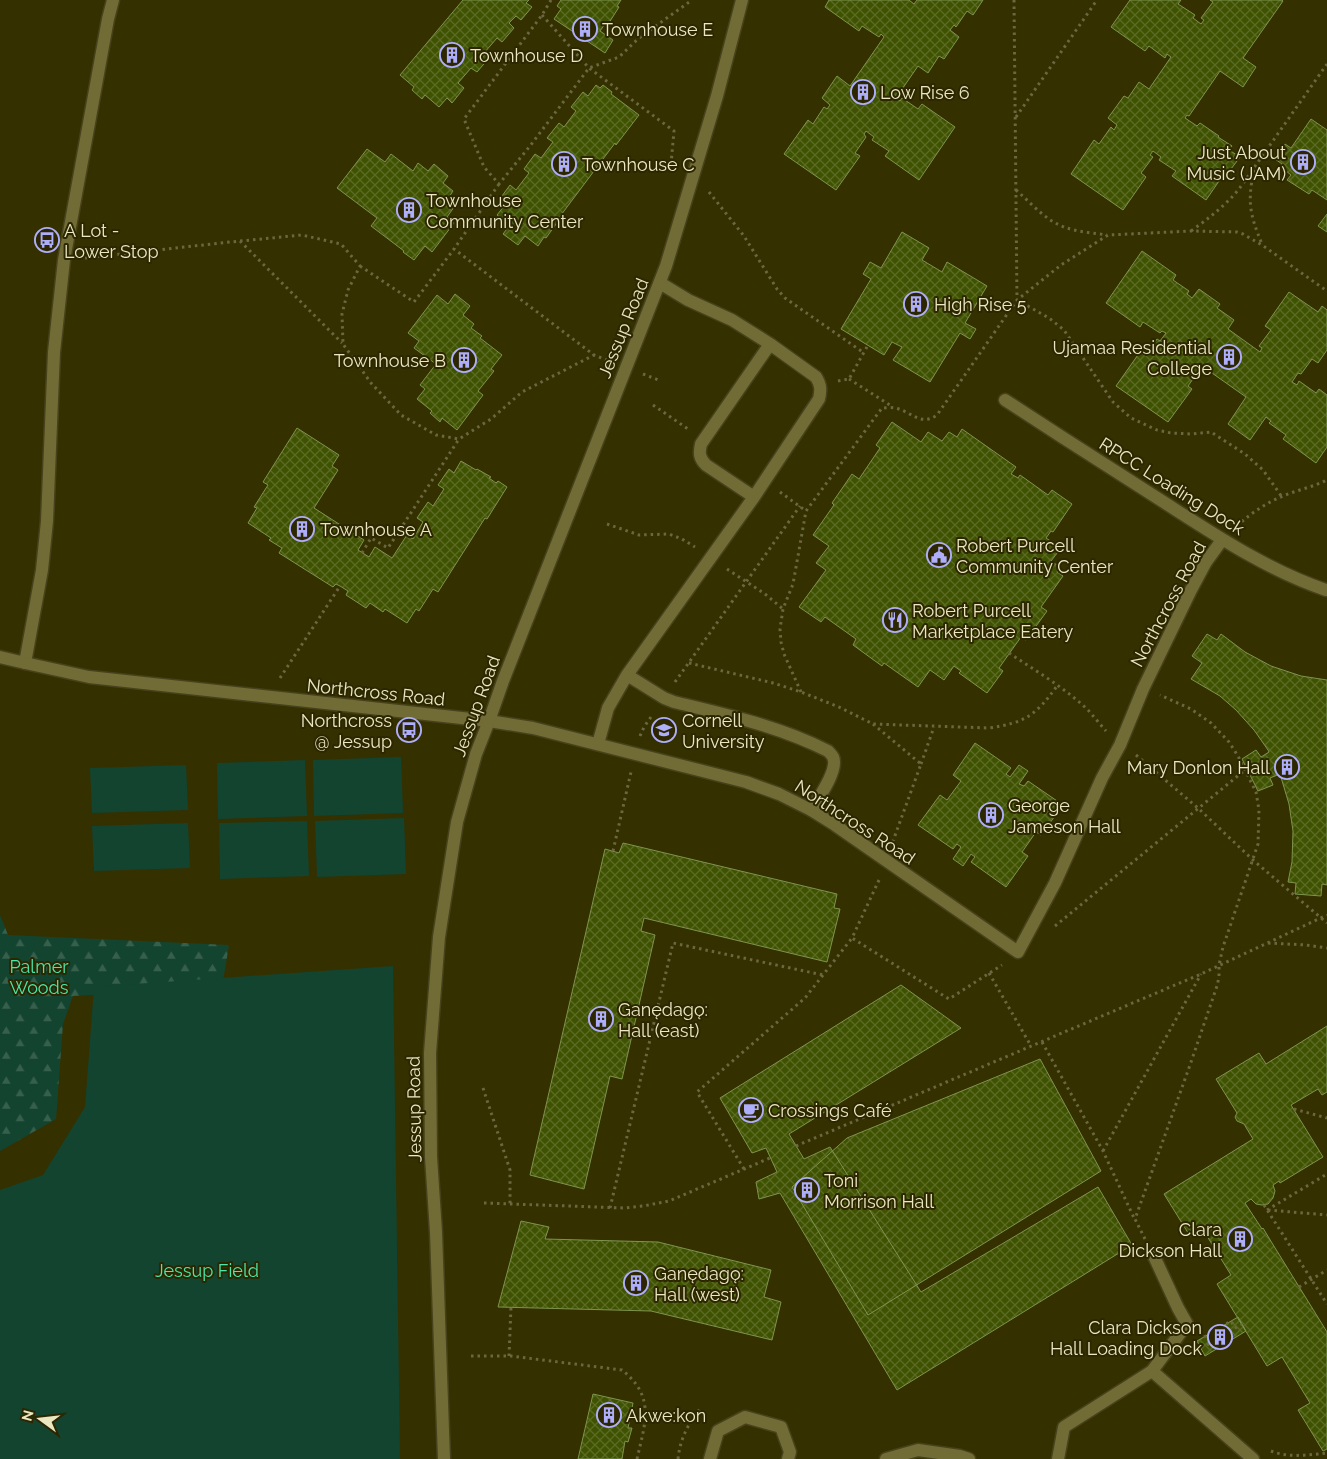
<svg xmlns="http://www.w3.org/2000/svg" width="1327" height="1459" viewBox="0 0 1327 1459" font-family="Raleway,sans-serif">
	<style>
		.built { fill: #353000 }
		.forest { fill: url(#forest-firs) }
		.park { fill: #134430 }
		.building { fill: url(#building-cross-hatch); stroke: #7e944e }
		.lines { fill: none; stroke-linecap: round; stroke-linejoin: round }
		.service-casing { stroke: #47421b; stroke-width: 15 }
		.minor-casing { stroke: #47421b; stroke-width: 15 }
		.tertiary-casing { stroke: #47421b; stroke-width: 15 }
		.path { stroke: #6b6740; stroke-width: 3; stroke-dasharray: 2.5 4; stroke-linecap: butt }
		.service { stroke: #716b36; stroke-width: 12 }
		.minor { stroke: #716b36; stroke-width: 12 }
		.tertiary { stroke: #716b36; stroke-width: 12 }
		.labels { text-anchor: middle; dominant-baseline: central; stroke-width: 4; stroke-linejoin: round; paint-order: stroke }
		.poi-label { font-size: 18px; fill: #eae7c1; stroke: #2c2700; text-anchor: start }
		.street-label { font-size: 18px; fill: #eae7c1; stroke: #2c2700 }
		.park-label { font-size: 18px; fill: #49e7aa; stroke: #2c2700 }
	</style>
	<defs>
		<pattern id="forest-firs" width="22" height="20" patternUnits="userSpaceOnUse" patternTransform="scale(1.25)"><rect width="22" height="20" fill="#134430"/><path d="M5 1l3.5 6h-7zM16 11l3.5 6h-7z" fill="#365f4c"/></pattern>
		<pattern id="building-cross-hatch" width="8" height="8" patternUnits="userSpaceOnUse" patternTransform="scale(1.25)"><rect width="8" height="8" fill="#3f5201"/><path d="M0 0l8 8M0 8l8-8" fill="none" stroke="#5b6b24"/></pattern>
	</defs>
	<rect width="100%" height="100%" fill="#2c2700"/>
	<path class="built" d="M0,0H1327V1459H0Z"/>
	<path class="forest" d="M0,915L8,935L229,945L222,987L73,996L63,1024L56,1119L0,1151Z"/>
	<path class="park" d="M401,757L403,813L314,816L313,760Z
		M305,760L307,816L218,819L217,763Z
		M186,765L188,810L92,813L90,768Z
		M404,818L406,874L317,877L315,821Z
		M307,821L309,876L220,879L219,823Z
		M188,823L190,868L94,871L92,826Z
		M393,966L400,1459H0V1190L43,1175L85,1107L94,987Z"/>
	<path class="building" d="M463,0H529L526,3L532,7L521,20L516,16L509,23L514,28L502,42L497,38L484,53L489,58L477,72L471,68L458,83L464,88L452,103L447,98L439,107L425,95L422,99L412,90L414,87L400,75Z
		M561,0H621L617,6L619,7L607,26L605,24L600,31L613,40L605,53L554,19L561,9L557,6Z
		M829,0H909L914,4L917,0H983L973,15L967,11L956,27L954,25L950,30L959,37L944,59L939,56L928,73L918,66L896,98L900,101L902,98L918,109L922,104L955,127L919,180L885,156L889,151L872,140L874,137L866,131L864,134L866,137L855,153L860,156L836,190L784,154L808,120L813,124L824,107L827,109L830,105L822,98L837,76L850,86L884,37L881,34L879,37L862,26L859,31L825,7Z
		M1130,0H1181L1178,4L1195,15L1193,18L1201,24L1204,20L1201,18L1213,2L1210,0H1282L1283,1L1243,58L1256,67L1243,87L1220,71L1189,116L1187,115L1185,118L1197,126L1200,123L1219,136L1218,137L1232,146L1229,150L1240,157L1228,173L1226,171L1206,200L1172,176L1176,171L1159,160L1161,157L1153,151L1150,155L1153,157L1141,173L1146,177L1123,210L1071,174L1094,140L1099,144L1111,127L1114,130L1117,125L1108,118L1124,96L1128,98L1139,82L1149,89L1171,57L1167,54L1165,58L1149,46L1145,51L1111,27Z
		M596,85L600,88L603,85L612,92L611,94L639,115L616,145L615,143L558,219L559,220L546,238L544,237L538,246L525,236L518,245L503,234L510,225L497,215L505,205L499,200L510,185L516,190L529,173L524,169L535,154L541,158L553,142L547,138L559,123L564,127L576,111L571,107L583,92L588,96Z
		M1311,119L1327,130V200L1312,190L1309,194L1287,180L1291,175L1281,167L1282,164L1275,159L1285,144L1291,148Z
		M367,149L385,162L391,154L413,171L418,163L428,171L434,164L448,176L443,183L453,191L449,197L457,203L447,217L454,223L432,252L425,246L414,260L403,252L404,251L371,226L377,218L337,188Z
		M1327,214V232L1318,226Z
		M902,232L929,248L922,260L942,272L947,262L987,286L965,323L976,329L970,339L960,333L930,382L893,360L902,347L892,342L884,355L841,329L871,279L863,274L870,262L881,268Z
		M1142,251L1176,275L1173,280L1189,291L1187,294L1192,298L1199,289L1220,304L1217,308L1234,320L1228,329L1260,352L1262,348L1259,346L1271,330L1265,326L1289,292L1318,312L1322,306L1327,310V350L1318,363L1312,359L1301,374L1298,373L1292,382L1297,385L1299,381L1316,393L1319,389L1327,395V447L1316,463L1283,439L1286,435L1269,423L1271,421L1266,417L1250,440L1228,424L1246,397L1202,366L1188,386L1192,389L1168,422L1116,386L1140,352L1145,356L1157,339L1160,341L1166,333L1162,331L1160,333L1143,322L1140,327L1106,303Z
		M455,294L470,306L463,315L474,324L471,328L482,336L480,338L502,355L491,369L494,371L478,391L483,395L457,430L442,418L440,422L430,413L432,411L417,399L425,389L420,385L436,364L414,348L419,341L408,333L437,295L448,304Z
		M892,422L921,442L928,432L942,441L949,432L957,437L962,429L1016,467L1011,474L1018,478L1020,475L1048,495L1052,490L1072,504L1053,532L1051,531L1046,538L1061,548L1051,561L1060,567L1057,572L1063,576L1041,607L1047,611L1026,640L1021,637L999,668L1003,671L987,693L959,673L961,671L954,666L944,680L930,670L918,687L884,663L882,666L853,645L856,639L825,617L821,622L799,607L826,570L816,563L829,546L813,535L834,505L832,503L852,474L859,479L880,448L876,445Z
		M297,428L339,455L332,466L338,470L314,508L364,540L358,550L369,557L375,547L392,558L407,535L413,539L423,522L417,518L428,502L433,506L444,489L438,485L449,469L454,473L461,461L476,470L477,469L491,477L489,478L496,483L498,481L507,487L487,519L485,518L438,592L433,589L419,611L416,609L407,623L385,609L383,612L370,603L366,608L346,595L348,591L340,586L336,584L333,587L279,553L282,548L269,540L271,538L248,523L257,508L254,507L268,485L263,482Z
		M1207,634L1217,640L1221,634L1245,652L1271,666L1301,676L1327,680V885L1322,884L1321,896L1295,894L1296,883L1288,882L1292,862L1293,831L1289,804L1280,774L1270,778L1273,785L1258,791L1242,759L1256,750L1261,757L1269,752L1268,750L1254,730L1236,710L1220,696L1191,679L1202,663L1192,656Z
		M975,743L1011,768L1006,774L1010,777L1019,765L1028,771L1019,784L1024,786L1028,781L1063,805L1041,835L1036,832L1022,852L1028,856L1006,887L971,862L975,857L971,854L963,866L953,859L961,847L957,844L953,849L918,825L940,795L947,800L961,781L953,775Z
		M623,843L837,894L834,908L840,909L827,962L644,918L641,931L655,935L622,1079L610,1076L584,1189L530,1175L605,849L619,853Z
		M901,985L961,1028L789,1134L804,1159L830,1147L921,1292L1098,1187L1132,1245L897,1390L780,1193L759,1199L756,1182L777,1172L766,1148L752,1153L720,1098Z
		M1327,1026V1092L1322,1095L1318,1089L1291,1105L1323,1157L1280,1183L1279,1181L1273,1185L1275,1191L1273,1198L1268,1204L1262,1205L1256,1204L1251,1199L1245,1203L1262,1229L1263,1228L1272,1243L1327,1332V1449L1323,1451L1298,1410L1310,1403L1282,1357L1267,1366L1217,1284L1231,1275L1202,1228L1190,1236L1164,1194L1253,1139L1244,1124L1237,1121L1235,1117L1237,1113L1216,1079L1259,1053L1266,1064Z
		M1040,1059L1101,1171L868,1315L792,1187L847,1138Z
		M521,1221L549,1227L545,1239L658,1242L771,1270L764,1297L781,1302L772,1340L651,1311L498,1307Z
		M1238,1317L1246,1331L1205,1356L1197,1341Z
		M593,1394L633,1403L628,1428H632L628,1442L625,1441L622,1459H578Z"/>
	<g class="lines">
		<defs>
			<path id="service" d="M1005,400C1057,434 1110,468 1162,501C1215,535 1267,570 1326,590H1327
				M754,497L706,465C699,458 699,453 701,444L770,344
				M0,657L25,663L42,570L47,521L54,352L64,260L108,19L113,0
				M627,675L664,698L674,702C727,715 779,726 828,751C829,752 833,756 833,757C839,770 818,799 811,810
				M598,744L608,708L627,675L754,497L819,399C821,390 821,385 816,377L770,344L732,320L688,300L660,283
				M1153,1254L1178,1308L1187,1324L1152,1371L1253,1459
				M710,1459L718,1431L745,1417L781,1427L790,1452L788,1459
				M886,1459L918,1450L960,1456L969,1459"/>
			<path id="minor" d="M25,663L89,677L489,721L533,728L746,782L779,794L811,810L835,825L1018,952L1055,883L1102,778L1120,745L1143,689L1191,590L1206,562L1222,540
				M1058,1459L1064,1427L1152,1371"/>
			<path id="tertiary" d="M444,1459L436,1232L431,1157L430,1053L439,937L457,822L476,754L489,721L503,681L666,266L717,96L742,0"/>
		</defs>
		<use href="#service" class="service-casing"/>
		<use href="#minor" class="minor-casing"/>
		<use href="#tertiary" class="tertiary-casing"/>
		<path class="path" d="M551,0L542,15L464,119L484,167L499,184L530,146L589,68L619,57L639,38L692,0
			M1014,0L1017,300L1049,318L1064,330L1113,402L1131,418L1157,430L1171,433L1192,434L1211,432L1245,454L1263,470L1282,497
			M542,15L589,68L674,131L670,175
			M1016,117L1097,0
			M1254,170C1247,202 1250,215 1262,244
			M499,184L454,249L594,355L609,361
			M1016,190C1031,203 1045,220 1064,227C1077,232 1093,233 1107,235
			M709,192L744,236L777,289L785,298L864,353
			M1191,231C1209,218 1225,206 1239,189L1327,64
			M240,241L342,343
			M85,258L230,242L302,235L341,244L360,266L348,290L342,314L343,344L371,383L401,415L436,435L459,439L491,419L522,392L594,355
			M360,266L414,302L454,249
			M643,374L661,381
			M849,379L893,407
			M838,381L849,379L868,345
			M653,405L688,429
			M780,492L806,511
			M607,524L639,535L669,534L682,539L695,547
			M1237,526C1251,513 1266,503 1283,496C1297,490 1313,487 1327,480
			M362,553L371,538L388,548L459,439
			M727,569L765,594L783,609
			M1009,653C1036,671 1065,688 1088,710C1094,717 1100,724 1106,731
			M689,663L773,683L801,692L839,707L873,724L989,728C1025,723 1036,715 1057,686
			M280,678L340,586
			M675,682L800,506
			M801,692L784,654L781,642L780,629L783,609L793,584L806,511L882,408C886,408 891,407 895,408C911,411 920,427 937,415L1017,300L1061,265L1108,235L1191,231L1237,232L1243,234L1262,245L1327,291
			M873,724L921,764L893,841
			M640,736L644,727L653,714
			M1136,755L1199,809L1253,860L1327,923
			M921,764L934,727
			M613,851L631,772
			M879,880L852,938L949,999L1002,965
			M1055,926L1245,770
			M1268,943L1306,945L1327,948
			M989,973L1031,1046
			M1042,1042L1103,1151L1134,1218
			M483,1088L510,1170V1204
			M1294,1109L1327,1118
			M796,1146L1201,974L1327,915
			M1103,1151L1201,974
			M744,1169L697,1092L805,998L852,938
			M484,1203L624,1208L643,1206L669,1201L770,1158
			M1264,1205L1327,1304
			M610,1208L673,943L823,975
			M1267,1210L1327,1174
			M1268,1210L1327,1215
			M1145,1239L1135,1219L1190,1065L1217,986L1219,977V965L1223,947L1258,844L1259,810L1256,792L1238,756L1229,742L1211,723L1191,709L1160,695
			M1299,1287L1327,1270
			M1204,1337L1231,1321L1235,1328
			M1207,1345L1242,1324
			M471,1356H511L622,1370C656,1397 645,1423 637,1459
			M509,1356L511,1307
			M1271,1451C1288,1458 1309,1455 1327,1453
			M678,1459C680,1439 688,1424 700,1409"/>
		<use href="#service" class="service"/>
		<use href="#minor" class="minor"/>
		<use href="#tertiary" class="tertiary"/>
	</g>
	<defs>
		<symbol id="building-ring" viewBox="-11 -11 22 22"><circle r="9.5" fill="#2c2700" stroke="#aeaefb" stroke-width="1.5"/><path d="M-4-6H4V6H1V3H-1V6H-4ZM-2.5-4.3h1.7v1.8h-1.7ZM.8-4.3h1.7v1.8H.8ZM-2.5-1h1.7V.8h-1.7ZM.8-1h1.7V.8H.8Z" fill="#aeaefb"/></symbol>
		<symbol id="bus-ring" viewBox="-11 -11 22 22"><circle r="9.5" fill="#2c2700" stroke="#aeaefb" stroke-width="1.5"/><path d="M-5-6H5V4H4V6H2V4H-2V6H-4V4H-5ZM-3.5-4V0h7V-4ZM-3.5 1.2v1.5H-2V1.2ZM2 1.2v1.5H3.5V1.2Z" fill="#aeaefb"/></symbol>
		<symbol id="civic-ring" viewBox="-11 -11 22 22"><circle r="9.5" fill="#2c2700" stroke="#aeaefb" stroke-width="1.5"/><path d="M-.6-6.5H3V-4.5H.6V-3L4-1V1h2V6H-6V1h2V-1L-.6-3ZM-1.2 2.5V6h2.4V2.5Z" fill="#aeaefb"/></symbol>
		<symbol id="restaurant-ring" viewBox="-11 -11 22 22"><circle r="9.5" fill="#2c2700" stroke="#aeaefb" stroke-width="1.5"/><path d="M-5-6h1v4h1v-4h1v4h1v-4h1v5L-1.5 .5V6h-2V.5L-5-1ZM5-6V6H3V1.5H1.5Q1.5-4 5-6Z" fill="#aeaefb"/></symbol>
		<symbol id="university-ring" viewBox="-11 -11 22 22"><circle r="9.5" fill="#2c2700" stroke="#aeaefb" stroke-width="1.5"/><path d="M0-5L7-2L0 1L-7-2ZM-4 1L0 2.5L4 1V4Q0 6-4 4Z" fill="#aeaefb"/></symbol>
		<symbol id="cafe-ring" viewBox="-11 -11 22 22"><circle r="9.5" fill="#2c2700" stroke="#aeaefb" stroke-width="1.5"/><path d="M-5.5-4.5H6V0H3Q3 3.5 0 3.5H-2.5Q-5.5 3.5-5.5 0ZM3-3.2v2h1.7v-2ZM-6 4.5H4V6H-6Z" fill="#aeaefb"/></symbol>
	</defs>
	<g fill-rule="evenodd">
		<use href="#building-ring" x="571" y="15" width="28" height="28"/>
		<use href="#building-ring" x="438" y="41" width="28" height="28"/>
		<use href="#building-ring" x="849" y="78" width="28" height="28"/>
		<use href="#building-ring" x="1289" y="148" width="28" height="28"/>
		<use href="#building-ring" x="550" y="150" width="28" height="28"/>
		<use href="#building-ring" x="395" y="196" width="28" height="28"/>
		<use href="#bus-ring" x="33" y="226" width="28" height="28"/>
		<use href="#building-ring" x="902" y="290" width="28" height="28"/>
		<use href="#building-ring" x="1215" y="343" width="28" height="28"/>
		<use href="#building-ring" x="450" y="346" width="28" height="28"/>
		<use href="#building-ring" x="288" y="515" width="28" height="28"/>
		<use href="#civic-ring" x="925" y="541" width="28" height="28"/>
		<use href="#restaurant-ring" x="881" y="606" width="28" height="28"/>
		<use href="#bus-ring" x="395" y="716" width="28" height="28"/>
		<use href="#university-ring" x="650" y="716" width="28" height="28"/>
		<use href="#building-ring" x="1273" y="753" width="28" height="28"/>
		<use href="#building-ring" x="977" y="801" width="28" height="28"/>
		<use href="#building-ring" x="587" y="1005" width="28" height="28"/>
		<use href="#cafe-ring" x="737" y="1096" width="28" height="28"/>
		<use href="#building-ring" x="793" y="1176" width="28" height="28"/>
		<use href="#building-ring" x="1226" y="1225" width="28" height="28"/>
		<use href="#building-ring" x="622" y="1269" width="28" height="28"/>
		<use href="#building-ring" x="1206" y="1323" width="28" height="28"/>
		<use href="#building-ring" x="595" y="1401" width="28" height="28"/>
	</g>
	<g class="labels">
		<g class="poi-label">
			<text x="602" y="29">Townhouse E</text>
			<text x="470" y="55">Townhouse D</text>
			<text x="880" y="92">Low Rise 6</text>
			<text x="1286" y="152" text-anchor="end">Just About<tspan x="1286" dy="21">Music (JAM)</tspan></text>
			<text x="582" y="164">Townhouse C</text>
			<text x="426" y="200">Townhouse<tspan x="426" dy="21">Community Center</tspan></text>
			<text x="64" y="230">A Lot -<tspan x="64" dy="21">Lower Stop</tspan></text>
			<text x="934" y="304">High Rise 5</text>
			<text x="1212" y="347" text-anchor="end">Ujamaa Residential<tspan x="1212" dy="21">College</tspan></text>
			<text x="446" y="360" text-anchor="end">Townhouse B</text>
			<text x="320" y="529">Townhouse A</text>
			<text x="956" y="545">Robert Purcell<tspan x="956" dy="21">Community Center</tspan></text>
			<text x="912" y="610">Robert Purcell<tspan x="912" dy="21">Marketplace Eatery</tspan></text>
			<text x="392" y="720" text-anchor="end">Northcross<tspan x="392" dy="21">@ Jessup</tspan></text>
			<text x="682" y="720">Cornell<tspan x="682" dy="21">University</tspan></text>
			<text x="1270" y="767" text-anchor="end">Mary Donlon Hall</text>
			<text x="1008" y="805">George<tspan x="1008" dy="21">Jameson Hall</tspan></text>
			<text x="618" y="1009">Ganędagǫ:<tspan x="618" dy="21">Hall (east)</tspan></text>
			<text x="768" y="1110">Crossings Café</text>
			<text x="824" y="1180">Toni<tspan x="824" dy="21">Morrison Hall</tspan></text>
			<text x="1222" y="1229" text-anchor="end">Clara<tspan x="1222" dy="21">Dickson Hall</tspan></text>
			<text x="654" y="1273">Ganędagǫ:<tspan x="654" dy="21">Hall (west)</tspan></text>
			<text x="1202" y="1327" text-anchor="end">Clara Dickson<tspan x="1202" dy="21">Hall Loading Dock</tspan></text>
			<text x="626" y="1415">Akwe:kon</text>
		</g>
		<g class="street-label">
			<text transform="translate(623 328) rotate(-68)">Jessup Road</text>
			<text transform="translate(1172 486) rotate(32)">RPCC Loading Dock</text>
			<text transform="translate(1168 604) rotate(-62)">Northcross Road</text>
			<text transform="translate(376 692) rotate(6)">Northcross Road</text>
			<text transform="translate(476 706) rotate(-70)">Jessup Road</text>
			<text transform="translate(855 822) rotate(33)">Northcross Road</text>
			<text transform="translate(414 1109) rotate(-91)">Jessup Road</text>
		</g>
		<g class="park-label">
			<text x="39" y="966">Palmer<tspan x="39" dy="21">Woods</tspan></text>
			<text x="207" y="1270">Jessup Field</text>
		</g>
	</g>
	<g transform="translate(40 1419) rotate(285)" stroke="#2c2700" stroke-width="4" paint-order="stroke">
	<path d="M0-4L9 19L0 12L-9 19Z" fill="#eae7c1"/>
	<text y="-8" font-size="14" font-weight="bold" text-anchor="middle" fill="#eae7c1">N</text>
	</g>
</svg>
